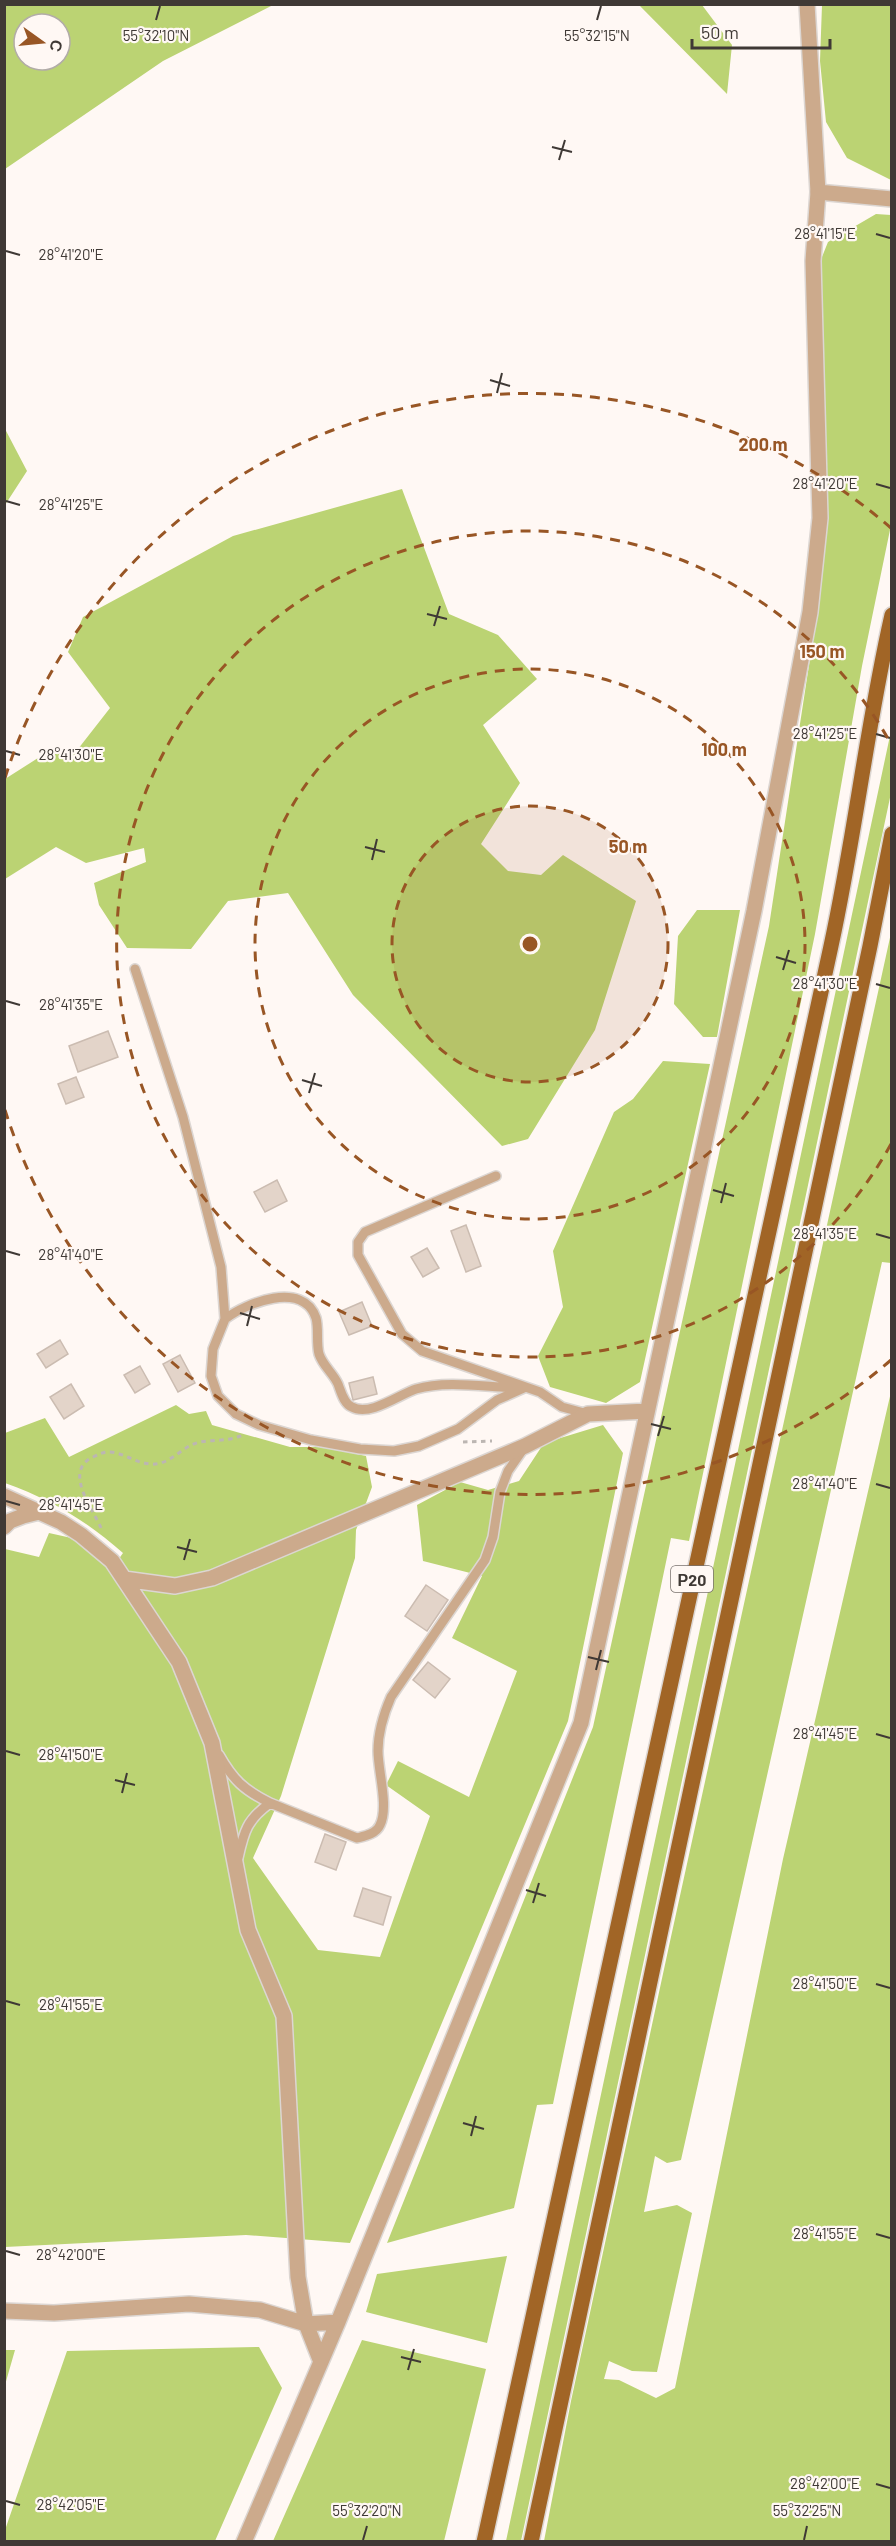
<svg xmlns="http://www.w3.org/2000/svg" width="896" height="2546" viewBox="0 0 896 2546" font-family="Barlow,sans-serif">
	<style>
		.green { fill: #bbd373; fill-rule: evenodd }
		.building { fill: #e3d4c9; stroke: #cbbcb1; stroke-width: 1.5 }
		.lines { fill: none; stroke-linecap: round; stroke-linejoin: round }
		.service-casing { stroke: #dcd6d2; stroke-width: 12 }
		.minor-casing { stroke: #dcd6d2; stroke-width: 18 }
		.tertiary-casing { stroke: #dcd6d2; stroke-width: 18 }
		.primary-casing { stroke: #dcd6d2; stroke-width: 18 }
		.path { stroke: #bcb6b2; stroke-width: 3; stroke-dasharray: 4.5 4.5; stroke-linecap: butt }
		.service { stroke: #ccaa8c; stroke-width: 9 }
		.minor { stroke: #ccaa8c; stroke-width: 15 }
		.tertiary { stroke: #ccaa8c; stroke-width: 15 }
		.primary { stroke: #a16526; stroke-width: 15 }
		.ticks { fill: none; stroke: #3f3935; stroke-width: 2 }
		.ring { fill: none; stroke: #985625; stroke-width: 3; stroke-dasharray: 10 8 }
		.labels { text-anchor: middle; dominant-baseline: central; stroke-width: 4.5; stroke-linejoin: round; paint-order: stroke }
		.shield { fill: #fff8f4; stroke: #79726e; stroke-width: 1.5 }
		.shield-label { font-size: 16px; font-weight: bold; fill: #3f3935 }
		.ticks-label { font-size: 15px; text-anchor: middle; fill: #3f3935; stroke: #fff8f4; stroke-width: 4.5; stroke-linejoin: round; paint-order: stroke }
		.centre { fill: #985625; stroke: #fff8f4; stroke-width: 3 }
		.ring-label { font-size: 18px; text-anchor: middle; font-weight: bold; fill: #985625; stroke: #fff8f4; stroke-width: 4.5; stroke-linejoin: round; paint-order: stroke }
	</style>
	<rect width="100%" height="100%" fill="#fff8f4"/>
	<path class="green" d="M4,5L5,4L273,5L163,61L5,169ZM24,24H60V60H24Z
		M639,5H702L732,45L727,94Z
		M822,5H891V180L847,158L826,122L820,61Z
		M876,214L891,215V525L862,666L815,934L689,1541L671,1538L553,2104L537,2105L514,2208L387,2243L593,1727L769,926L817,613L820,262L828,242Z
		M4,427L27,471L5,505H4Z
		M402,489L449,614L498,635L537,679L483,725L520,783L481,844L508,871L541,875L563,855L636,901L595,1030L528,1139L502,1146L353,995L288,893L228,901L191,949L127,948L99,905L94,883L146,862L144,848L86,863L56,847L5,879V779L38,758L78,749L110,708L68,652L83,617L233,536Z
		M891,731V793L521,2541H506Z
		M697,910H740L717,1037H703L674,1004L678,936Z
		M891,933V1263L882,1262L681,2160L667,2163L655,2156L644,2212L677,2205L692,2213L657,2372L632,2371L609,2361L604,2379L619,2380L656,2398L675,2388L783,1859L891,1392V2541H544L571,2401L669,1946Z
		M663,1061L710,1064L640,1382L606,1403L550,1387L538,1356L563,1307L553,1251L614,1112L633,1099Z
		M176,1405L189,1414L206,1411L212,1425L290,1447H324L366,1456L372,1487L356,1530L355,1558L281,1796L253,1858L318,1950L380,1957L430,1816L386,1785L398,1761L469,1797L517,1671L452,1638L482,1576L423,1561L417,1505L460,1482L488,1490L519,1481L544,1443L603,1425L623,1453L568,1721L350,2243L246,2235L5,2247V1549L39,1557L49,1533L76,1539L111,1570L123,1553C87,1521 50,1499 5,1483V1433L45,1418L69,1457Z
		M507,2256L487,2343L366,2312L377,2274Z
		M362,2340L486,2369L444,2541H273Z
		M259,2347L282,2388L215,2541H5V2530L67,2351Z
		M5,2350H15L5,2385L4,2350Z"/>
	<path class="building" d="M108,1031L118,1057L78,1072L69,1046Z
		M76,1077L84,1097L66,1104L58,1084Z
		M277,1180L287,1201L265,1212L254,1192Z
		M466,1225L481,1266L466,1272L451,1231Z
		M427,1248L439,1268L423,1277L411,1257Z
		M362,1302L372,1326L349,1335L339,1312Z
		M60,1340L68,1354L46,1368L37,1354Z
		M180,1355L195,1383L178,1392L163,1364Z
		M140,1366L150,1384L135,1393L124,1375Z
		M373,1377L377,1394L353,1400L349,1383Z
		M71,1384L84,1406L64,1419L50,1397Z
		M426,1585L448,1600L427,1631L405,1616Z
		M428,1662L450,1679L435,1698L413,1680Z
		M325,1834L346,1842L336,1870L315,1862Z
		M363,1888L391,1897L383,1925L354,1916Z"/>
	<g class="lines">
		<defs>
			<path id="service" d="M135,969L183,1117L221,1267L225,1319L213,1349L211,1376L218,1396L236,1414L259,1425L311,1440L360,1449L394,1451L419,1446L458,1429L497,1400L524,1388
				M496,1176L365,1232L358,1242V1255L402,1334L422,1351L540,1392L562,1407L588,1414
				M225,1319C246,1303 303,1280 316,1318C319,1329 316,1342 319,1354C323,1366 333,1373 338,1384C341,1392 344,1404 352,1407C370,1417 400,1394 416,1389C447,1380 484,1387 516,1388
				M219,1755C233,1780 244,1790 270,1803
				M238,1858C244,1831 247,1820 270,1803L357,1838C365,1836 376,1834 380,1825C389,1807 378,1771 378,1751C378,1732 384,1713 391,1697L485,1560L493,1537L500,1492L508,1471L524,1448"/>
			<path id="minor" d="M4,1496L39,1512
				M4,1527L10,1521L23,1516L39,1512L61,1522L81,1535L112,1561L179,1662L212,1743L248,1930L284,2016L298,2277L306,2324L321,2362
				M124,1579L175,1586L212,1578L525,1446L588,1414L647,1411
				M4,2311L54,2313L189,2304L260,2310L306,2324L338,2322
				M244,2542L338,2322L581,1723L754,911L810,612L820,518L813,261L818,192"/>
			<path id="tertiary" d="M807,4L818,192L892,199"/>
			<path id="primary" d="M484,2542C598,2009 717,1478 831,946C855,836 867,724 892,615
				M531,2542L870,946L892,834"/>
		</defs>
		<use href="#service" class="service-casing"/>
		<use href="#minor" class="minor-casing"/>
		<use href="#tertiary" class="tertiary-casing"/>
		<use href="#primary" class="primary-casing"/>
		<path class="path" d="M463,1442L492,1441
			M101,1528C92,1507 63,1471 93,1457C99,1454 103,1452 110,1452C124,1453 136,1463 150,1464C166,1466 178,1452 191,1445C209,1437 227,1444 244,1434"/>
		<use href="#service" class="service"/>
		<use href="#minor" class="minor"/>
		<use href="#tertiary" class="tertiary"/>
		<use href="#primary" class="primary"/>
	</g>
	<path class="ticks" d="M156,20L160,6M597,20L601,6M552,147L572,152M559,160L565,140M876,234L890,238M6,251L20,255M490,380L510,386M497,393L502,373M876,484L890,488M6,501L20,505M427,614L447,619M434,626L440,606M876,734L890,738M6,751L20,755M365,847L385,852M372,860L377,839M776,957L796,963M783,970L789,950M876,984L890,988M6,1001L20,1005M302,1080L322,1086M309,1093L315,1073M713,1190L734,1196M721,1203L726,1183M876,1234L890,1238M6,1251L20,1255M240,1313L260,1319M247,1326L252,1306M651,1424L671,1429M658,1436L664,1416M876,1484L890,1488M6,1501L20,1505M177,1547L197,1552M184,1560L190,1539M588,1657L609,1662M596,1670L601,1650M876,1734L890,1738M6,1751L20,1755M115,1780L135,1785M122,1793L127,1773M526,1890L546,1896M533,1903L539,1883M876,1984L890,1988M6,2001L20,2005M463,2123L484,2129M471,2136L476,2116M876,2234L890,2238M6,2251L20,2255M401,2357L421,2362M408,2370L414,2349M876,2484L890,2488M6,2501L20,2505M363,2540L367,2526M804,2540L807,2526"/>
	<circle cx="530" cy="944" r="138" fill="#985625" fill-opacity=".12"/>
	<g class="ring">
		<circle cx="530" cy="944" r="138"/>
		<circle cx="530" cy="944" r="275"/>
		<path d="M891 1144A413 413 0 1 1 891 744"/>
		<path d="M891 1360A551 551 0 0 1 5 1110M5 778A551 551 0 0 1 891 528"/>
	</g>
	<g class="labels">
		<rect class="shield" x="671" y="1566" width="42" height="26" rx="4.5"/>
		<g class="shield-label">
			<text x="692" y="1579">Р20</text>
		</g>
	</g>
	<g class="ticks-label">
		<text x="156" y="41">55°32'10"N</text>
		<text x="597" y="41">55°32'15"N</text>
		<text x="825" y="239">28°41'15"E</text>
		<text x="71" y="260">28°41'20"E</text>
		<text x="825" y="489">28°41'20"E</text>
		<text x="71" y="510">28°41'25"E</text>
		<text x="825" y="739">28°41'25"E</text>
		<text x="71" y="760">28°41'30"E</text>
		<text x="825" y="989">28°41'30"E</text>
		<text x="71" y="1010">28°41'35"E</text>
		<text x="825" y="1239">28°41'35"E</text>
		<text x="71" y="1260">28°41'40"E</text>
		<text x="825" y="1489">28°41'40"E</text>
		<text x="71" y="1510">28°41'45"E</text>
		<text x="825" y="1739">28°41'45"E</text>
		<text x="71" y="1760">28°41'50"E</text>
		<text x="825" y="1989">28°41'50"E</text>
		<text x="71" y="2010">28°41'55"E</text>
		<text x="825" y="2239">28°41'55"E</text>
		<text x="71" y="2260">28°42'00"E</text>
		<text x="825" y="2489">28°42'00"E</text>
		<text x="71" y="2510">28°42'05"E</text>
		<text x="367" y="2516">55°32'20"N</text>
		<text x="807" y="2516">55°32'25"N</text>
	</g>
	<circle cx="530" cy="944" r="9" class="centre"/>
	<g class="ring-label">
		<text x="763" y="451">200 m</text>
		<text x="822" y="658">150 m</text>
		<text x="724" y="756">100 m</text>
		<text x="628" y="853">50 m</text>
	</g>
	<rect width="896" height="2546" fill="none" stroke="#3f3935" stroke-width="12"/>
	<g transform="translate(42 42) rotate(105)"><circle r="28" fill="#fff8f4" stroke="#b2aca8" stroke-width="1.5"/>
	<path d="M0-4.5L10 22L0 15L-10 22Z" fill="#985625"/>
	<text y="-9" font-size="16" font-weight="bold" text-anchor="middle" fill="#3f3935">С</text>
	</g>
	<path d="M692 39v9h138v-9" fill="none" stroke="#3f3935" stroke-width="3"/>
	<text x="701" y="39" font-size="18" fill="#3f3935" stroke="#fff8f4" stroke-width="4.5" paint-order="stroke">50 m</text>
</svg>
